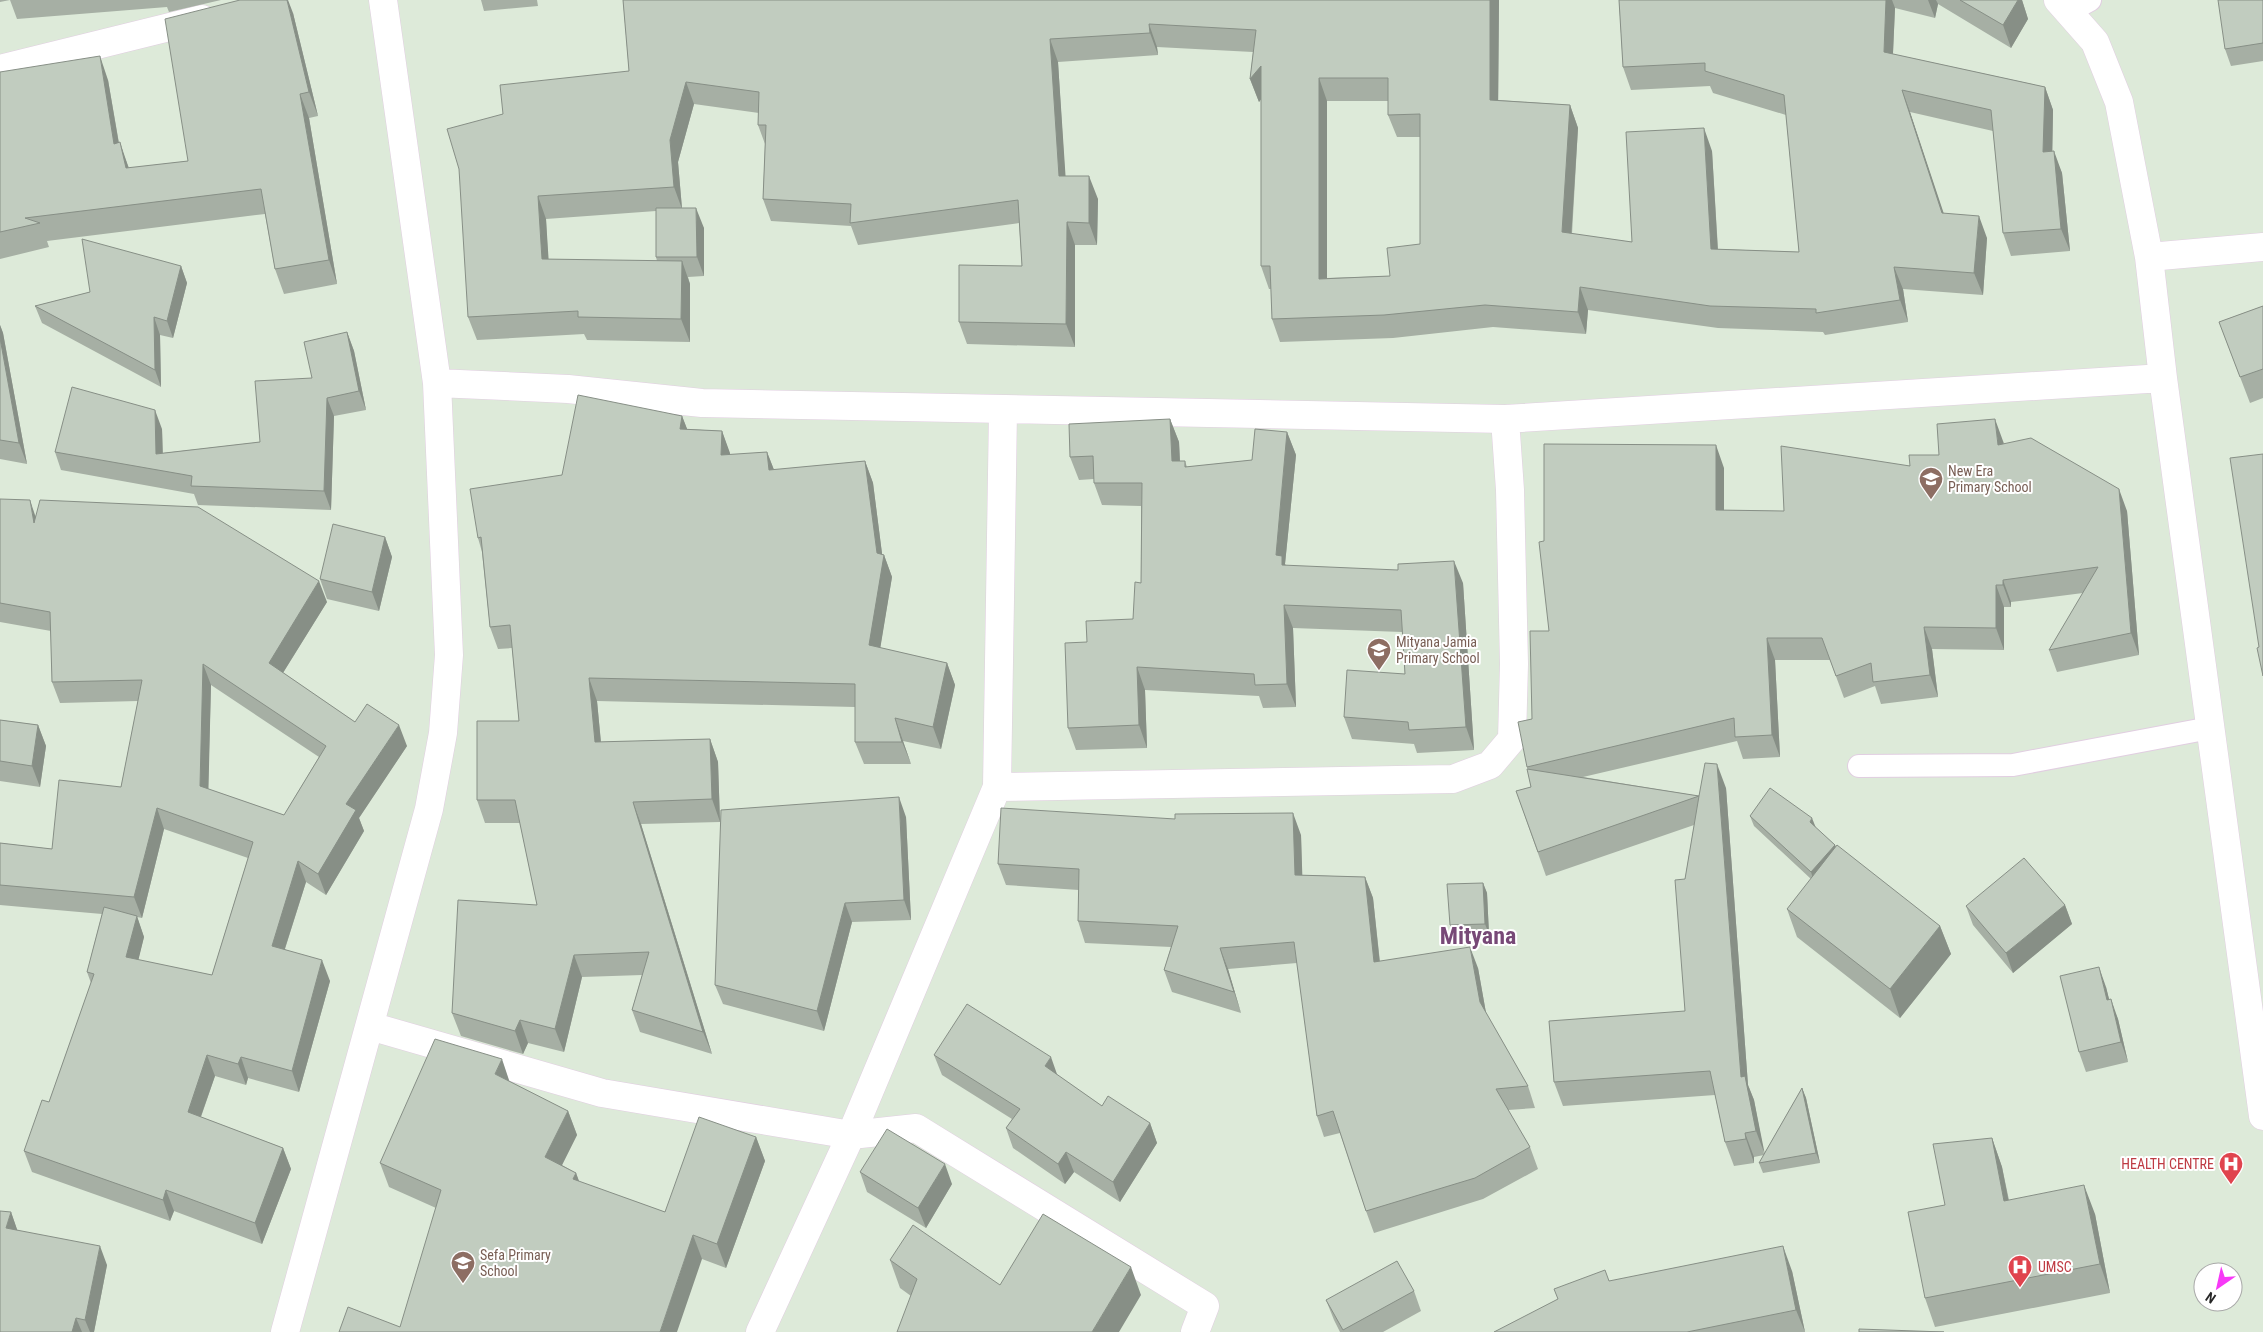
<svg xmlns="http://www.w3.org/2000/svg" width="2263" height="1332" viewBox="0 0 2263 1332" font-family="'Roboto Condensed',sans-serif">
	<style>
		.lines { fill: none; stroke-linecap: round; stroke-linejoin: round }
		.lane-casing { stroke: #e1cee1; stroke-width: 24 }
		.street-casing { stroke: #e1cee1; stroke-width: 29 }
		.lane { stroke: #fff; stroke-width: 22 }
		.street { stroke: #fff; stroke-width: 28 }
		.wall { fill: #a6afa4; fill-rule: evenodd }
		.shaded-wall { fill: #878f86 }
		.building { fill: #c1ccbf; stroke: #878f86; fill-rule: evenodd }
		.labels { text-anchor: middle; dominant-baseline: central; stroke-width: 4; stroke-linejoin: round; paint-order: stroke }
		.education-label { font-size: 14px; fill: #785e54; stroke: #fff; text-anchor: start }
		.health-label { font-size: 14px; fill: #be3a42; stroke: #fff; text-anchor: end }
		.town-label { font-size: 24px; font-weight: bold; fill: #774977; stroke: #fff }
	</style>
	<rect width="100%" height="100%" fill="#ddead9"/>
	<g class="lines">
		<defs>
			<path id="lane" d="M2068,12L2090,0
				M1859,766L2013,765L2210,728"/>
			<path id="street" d="M2058,0L2095,42L2119,102L2149,257L2163,378L2263,1116
				M0,69L202,19
				M2149,257L2263,247
				M437,383L568,389L702,403L1505,419L2163,378
				M997,787L1453,779L1490,765L1512,739L1514,664L1510,490L1505,419
				M370,1026L602,1093L851,1135L916,1128L1205,1306L1195,1332
				M285,1332L429,809L443,733L449,655L437,383L383,0
				M760,1332L851,1135L997,787L1003,411"/>
		</defs>
		<use href="#lane" class="lane-casing"/>
		<use href="#street" class="street-casing"/>
		<use href="#lane" class="lane"/>
		<use href="#street" class="street"/>
	</g>
	<path class="wall" d="M0,0H221L169,12L167,7L17,19L10,0L0,2Z
		M481,0H537L538,6L484,11Z
		M623,0H1499L1498,100L1570,105L1578,128L1572,234L1632,242L1712,151L1718,249L1799,252L1786,115L1713,93L1710,86L1631,90L1623,67L1619,0H2022L2028,19L2011,48L1938,4L1935,18L1895,8L1893,54L2045,87L2053,110L2052,151L2062,173L2070,251L2011,256L2003,233L1993,131L1910,112L1943,213L1987,238L1983,295L1903,289L1908,322L1825,335L1823,332L1718,328L1588,310L1586,334L1493,327L1393,338L1280,342L1272,319L1271,289H1269L1261,266V99L1259,102L1250,79L1253,52L1157,47L1158,55L1058,62L1065,176L1098,199L1097,245H1075V347L967,344L959,322L1022,266L1019,223L858,245L851,226L771,221L763,199L765,144L758,125L759,113L694,104L678,162L682,208L704,228V276L688,277L690,284V342L587,340L584,334L477,340L468,317L503,114L629,71ZM1327,101H1388V115L1397,137H1420V244L1390,276L1327,278ZM656,211V257L657,261L548,259L546,219Z
		M2263,0V61L2231,66L2225,49Z
		M293,13L318,116L309,118L337,284L284,294L275,269L265,214L47,241L49,247L0,259V72L108,80L119,143L129,168L188,161Z
		M181,266L187,283L173,338L160,335L161,387L42,323L35,306L90,292Z
		M2263,306V398L2250,403L2219,322Z
		M0,325L3,333L27,464L0,459Z
		M347,332L354,351L366,410L334,416L331,510L198,505L194,494L61,470L55,452L162,429L163,453L260,442L312,378Z
		M682,416L687,429L722,431L730,455L767,452L774,470L865,461L873,483L882,554L884,555L892,577L880,648L947,663L955,685L941,749L903,741L911,764H864L855,742V707L597,701L601,742L710,739L718,762L720,822L641,824L712,1054L640,1032L632,1010L642,975L582,977L564,1052L528,1043L523,1054L461,1036L452,1013L537,905L520,823H485L477,800L519,721L512,648L498,649L490,627L482,552L478,538L562,475Z
		M1170,419L1179,442L1180,461H1185L1187,467L1252,460L1287,432L1296,455L1285,564L1286,566L1463,583L1474,750L1417,753L1414,744L1352,739L1344,717L1405,674L1402,632L1293,628L1296,707L1263,708L1259,696L1145,690L1147,748L1076,750L1068,728L1087,642L1133,619L1141,583V506L1102,505L1094,483V479L1079,480L1070,457Z
		M2003,441L2004,443L2127,511L2139,655L2057,672L2049,650L2083,593L2011,602V607H2004V650L1932,649L1938,697L1881,704L1875,686L1844,698L1830,660H1775L1780,757L1743,759L1737,741L1583,777L1699,796L1726,788L1748,1085L1754,1100L1764,1154L1802,1088L1806,1098L1820,1163L1763,1173L1759,1163L1764,1155L1754,1157V1163L1734,1166L1725,1142L1715,1095L1563,1106L1554,1082L1685,1011V879L1694,825L1546,876L1516,791L1531,787L1527,767L1532,719L1549,631L1544,541L1724,468V510L1784,511L1939,455Z
		M0,499L36,516L327,602L283,673L355,722L407,746L359,818L364,831L326,895L306,882L285,949L330,981L299,1092L248,1078L246,1085L215,1076L201,1117L283,1148L291,1169L262,1244L174,1211L170,1221L32,1172L24,1151L49,1102L91,983L87,972L102,914L0,905V843L52,849L121,787L138,701L60,703L52,682L51,631L0,622ZM211,685L319,757L284,815L208,789ZM164,829L248,858L212,975L138,960L144,937L137,917L142,918Z
		M385,537L392,557L379,611L327,599L320,579Z
		M0,720L38,725L46,746L40,787L0,781Z
		M1750,816L1816,828L1835,845L1836,847L1940,926L1951,954L1900,1018L1797,937L1787,909L1811,879L1754,826Z
		M906,817L911,920L852,922L824,1031L723,1004L715,985Z
		M1301,835L1302,875L1365,877L1373,898L1380,962L1478,968L1486,1013L1528,1086L1535,1108L1508,1110L1530,1147L1538,1169L1483,1199L1374,1233L1366,1211L1340,1133L1324,1137L1317,1116L1297,963L1228,969L1241,1013L1172,992L1164,970L1171,947L1085,943L1078,921L1079,890L1006,885L998,864Z
		M1483,883L1487,893L1489,934L1453,935L1450,925Z
		M2065,905L2072,924L2013,973L1973,925L1966,906Z
		M2106,987L2109,999L2118,1019L2128,1062L2086,1072L2079,1052Z
		M934,1055L1057,1075L1102,1106L1150,1123L1157,1143L1120,1202L1074,1172L1065,1184L1013,1148L1006,1128L1012,1119L942,1075Z
		M510,1082L568,1111L577,1135L562,1165L576,1173L579,1182L665,1212L756,1137L765,1161L726,1268L702,1259L436,1208L389,1187L380,1163Z
		M1992,1138L2002,1167L2009,1200L2095,1214L2110,1293L1935,1327L1925,1298L1945,1205Z
		M860,1172L952,1184L926,1228L867,1192Z
		M11,1212L17,1230L107,1265L94,1332H0Z
		M890,1260L1000,1285L1141,1295L911,1296L900,1288Z
		M1792,1271L1805,1332H1494L1609,1281Z
		M1414,1291L1421,1311L1383,1332H1340L1334,1320L1326,1300Z"/>
	<path class="shaded-wall" d="M287,0H288L293,13L318,116L309,92Z
		M1490,0H1499L1498,122L1490,100Z
		M1886,0H1892L1895,8L1892,74L1884,52Z
		M1928,0H1936L1938,4L1935,18Z
		M2018,0H2022L2028,19L2011,48L2003,25Z
		M1149,24L1157,47L1158,55L1150,33Z
		M1050,39L1058,62L1067,198L1059,176Z
		M100,56L108,80L123,168L114,144Z
		M1261,66L1269,89L1259,102L1250,79Z
		M1319,78L1327,101V301L1319,279Z
		M686,82L694,104L678,162L682,209L674,187L670,140Z
		M2045,87L2053,110L2052,174L2043,152Z
		M1902,90L1910,112L1951,235L1942,213Z
		M300,94L309,118L337,284L329,260Z
		M1570,105L1578,128L1570,255L1562,232Z
		M1704,128L1712,151L1719,271L1711,249Z
		M120,142L128,166L135,192L126,168Z
		M2054,151L2062,173L2070,251L2061,229Z
		M1089,176L1098,199L1097,245L1089,223Z
		M538,196L546,219L550,281L542,259Z
		M696,208L704,228V276L697,257Z
		M1979,216L1987,238L1983,295L1974,273Z
		M1067,222L1075,245V347L1066,324Z
		M682,261L690,284V342L681,319Z
		M181,266L187,283L173,338L167,321Z
		M1894,267L1903,289L1908,322L1900,300Z
		M1580,287L1588,310L1586,334L1578,312Z
		M154,317L160,335L161,387L155,370Z
		M0,325L3,333L27,464L19,443L0,338Z
		M347,332L354,351L366,410L359,391Z
		M327,398L334,416L331,510L324,491Z
		M155,410L162,429L163,471L156,454Z
		M682,416L691,439L680,429Z
		M1170,419L1179,442L1181,484L1172,461Z
		M1995,419L2003,441L2006,467L1998,445Z
		M722,431L730,453L729,478L721,455Z
		M1287,432L1296,455L1285,564L1291,578L1276,555Z
		M1716,445L1724,468V532L1716,510Z
		M767,452L776,475L769,470Z
		M865,461L873,483L883,561L884,555L892,577L877,668L869,645L877,553Z
		M2119,489L2127,511L2139,655L2131,633Z
		M30,500L37,521L34,523Z
		M385,537L392,557L379,611L372,592Z
		M1454,561L1463,583L1474,750L1466,727Z
		M2003,580L2011,602V607L2003,585Z
		M319,581L327,602L276,684L269,663Z
		M1996,585L2004,607V650L1996,628Z
		M1284,605L1293,628L1296,707L1287,684Z
		M1924,627L1932,649L1938,697L1930,675Z
		M1767,638L1775,660L1780,757L1772,735Z
		M947,663L955,685L941,749L933,727Z
		M203,664L211,685L208,807L200,786Z
		M1137,667L1145,690L1147,748L1139,725Z
		M589,678L597,701L603,765L595,742Z
		M895,718L911,764L902,742Z
		M38,725L46,746L40,787L32,766Z
		M399,725L407,746L359,818L364,831L326,895L318,874L346,804Z
		M710,739L718,762L720,822L712,799Z
		M1717,764L1726,788L1748,1085L1754,1100L1765,1155L1756,1131L1741,1077Z
		M899,797L906,817L911,920L904,900Z
		M633,802L641,824L712,1054L703,1032Z
		M157,808L164,829L142,918L134,897Z
		M1293,813L1301,835L1303,896L1295,875Z
		M1812,818L1816,828L1810,822Z
		M1835,845L1839,855L1814,882L1811,872Z
		M298,861L306,882L279,967L272,946Z
		M1365,877L1373,898L1382,984L1374,962Z
		M1483,883L1487,893L1489,934L1485,924Z
		M845,903L852,922L824,1031L817,1011Z
		M2065,905L2072,924L2013,973L2006,953Z
		M137,916L144,937L134,978L126,957Z
		M1940,926L1951,954L1900,1018L1890,989Z
		M1470,947L1478,968L1488,1024L1480,1002Z
		M1220,948L1228,969L1241,1013L1234,992Z
		M574,955L582,977L564,1052L555,1029Z
		M322,960L330,981L299,1092L292,1071Z
		M2099,967L2106,987L2114,1019L2107,1000Z
		M2111,999L2118,1019L2128,1062L2121,1042Z
		M520,1020L528,1043L523,1054L515,1031Z
		M207,1055L215,1076L195,1133L188,1112Z
		M241,1057L248,1078L246,1085L238,1064Z
		M1051,1057L1058,1077L1045,1066Z
		M502,1059L510,1083L495,1074Z
		M1802,1088L1806,1098L1820,1163L1816,1153Z
		M568,1111L577,1135L554,1181L545,1157Z
		M1150,1123L1157,1143L1120,1202L1113,1182Z
		M1745,1133L1754,1157V1163L1746,1139Z
		M756,1137L765,1161L726,1268L717,1244Z
		M1992,1138L2002,1167L2014,1229L2004,1201Z
		M283,1148L291,1169L262,1244L255,1223Z
		M1066,1152L1074,1172L1065,1184L1058,1164Z
		M945,1164L952,1184L926,1228L918,1208Z
		M576,1173L585,1197L573,1179Z
		M2084,1185L2095,1214L2110,1293L2100,1264Z
		M166,1190L174,1211L170,1221L163,1200Z
		M11,1212L18,1232L6,1228Z
		M693,1235L702,1259L677,1332H660Z
		M100,1246L107,1265L94,1332H90L85,1320Z
		M1783,1246L1792,1271L1805,1332L1796,1310Z
		M1131,1267L1141,1295L1119,1332H1092Z
		M76,1318L82,1332H72Z"/>
	<path class="building" d="M240,0H287L309,92L300,94L329,260L275,269L261,189L25,218L40,223L0,232V72L100,56L114,144L120,142L126,168L188,161L165,19Z
		M623,0H1490V100L1570,105L1562,232L1632,242L1626,132L1704,128L1711,249L1799,252L1784,95L1705,71V63L1623,67L1619,0H1886L1884,52L2045,87L2043,152L2054,151L2061,229L2003,233L1991,110L1902,90L1942,213L1979,216L1974,273L1894,267L1900,300L1816,313V309L1710,306L1580,287L1578,312L1485,305L1384,315L1272,319L1270,266H1261V66L1250,79L1256,30L1149,24L1150,33L1050,39L1059,176H1089V223L1067,222L1066,324L959,322V265L1022,266L1018,200L850,223L851,204L763,199L766,125H758L759,92L686,82L670,140L674,187L538,196L542,259L682,261L681,319L578,317V311L468,317L459,169L447,129L503,114L500,85L629,71ZM1319,78H1388V115L1420,114V244L1387,248L1390,276L1319,279Z
		M1960,0H2018L2003,25Z
		M2218,0H2263V43L2225,49Z
		M656,208H696L697,257H656Z
		M82,239L181,266L167,321L154,317L155,370L35,306L90,292Z
		M2263,306V369L2240,377L2219,322Z
		M347,332L359,391L327,398L324,491L191,486L192,476L55,452L72,387L155,410L156,454L260,442L255,381L312,378L304,342Z
		M0,338L19,443L0,440Z
		M578,395L682,416L680,429L722,431L721,455L767,452L769,470L865,461L877,553L884,555L869,645L947,663L933,727L895,718L902,742H855V684L589,678L595,742L710,739L712,799L633,802L703,1032L632,1010L649,952L574,955L555,1029L520,1020L515,1031L452,1013L458,900L537,905L515,800H477V721H519L510,625L490,627L481,537L478,538L470,489L562,475Z
		M1170,419L1172,461H1185V467L1252,460L1255,429L1287,432L1276,555L1282,556V565L1398,570V564L1454,561L1466,727L1409,730L1408,722L1344,717L1347,670L1405,674L1401,610L1284,605L1287,684L1255,685L1254,674L1137,667L1139,725L1068,728L1065,643L1087,642L1086,621L1133,619L1135,582L1141,583L1142,483H1094L1093,456L1070,457L1069,424Z
		M1995,419L1998,445L2031,438L2119,489L2131,633L2049,650L2098,567L2003,580V585H1996V628L1924,627L1930,675L1873,682L1871,663L1836,676L1822,638H1767L1772,735L1735,737L1734,718L1527,767L1518,722L1532,719L1530,631H1549L1539,542L1544,541V444L1716,445V510L1784,511L1781,446L1910,466L1909,455H1939L1937,424Z
		M2263,454V676L2257,648L2259,647L2230,458Z
		M0,499L30,500L34,523L40,500L198,507L319,581L269,663L355,722L367,704L399,725L346,804L356,810L318,874L298,861L272,946L322,960L292,1071L241,1057L238,1064L207,1055L188,1112L283,1148L255,1223L166,1190L163,1200L24,1151L42,1100L49,1102L94,974L87,972L104,907L137,916L126,957L212,975L253,842L157,808L134,897L0,885V843L52,849L59,780L121,787L142,680L52,682L50,612L0,603ZM203,664L326,746L284,815L200,786Z
		M333,524L385,537L372,592L320,579Z
		M0,720L38,725L32,766L0,761Z
		M1705,763L1717,764L1741,1077L1745,1076L1756,1131L1745,1133L1746,1139L1725,1142L1710,1071L1554,1082L1549,1021L1685,1011L1675,880L1685,879L1699,796L1538,852L1516,791L1531,787L1527,769L1699,796Z
		M1770,788L1812,818L1810,822L1835,845L1811,872L1750,816Z
		M899,797L904,900L845,903L817,1011L715,985L721,810Z
		M1001,808L1175,819V814L1293,813L1295,875L1365,877L1374,962L1470,947L1480,1002L1528,1086L1496,1089L1530,1147L1475,1178L1366,1211L1333,1111L1317,1116L1294,942L1220,948L1234,992L1164,970L1178,926L1078,921L1079,869L998,864Z
		M1837,845L1940,926L1890,989L1787,909Z
		M2024,858L2065,905L2006,953L1966,906Z
		M1483,883L1485,924L1450,925L1447,884Z
		M2099,967L2107,1000L2111,999L2121,1042L2079,1052L2060,976Z
		M967,1004L1051,1057L1045,1066L1102,1106L1108,1096L1150,1123L1113,1182L1066,1152L1058,1164L1006,1128L1020,1109L934,1055Z
		M435,1039L502,1059L495,1074L568,1111L545,1157L576,1173L573,1179L665,1212L699,1117L756,1137L717,1244L693,1235L660,1332H339L348,1307L400,1327L441,1190L380,1163Z
		M1802,1088L1816,1153L1759,1163Z
		M887,1129L945,1164L918,1208L860,1172Z
		M1992,1138L2004,1201L2084,1185L2100,1264L1925,1298L1908,1212L1945,1205L1933,1144Z
		M0,1211L11,1212L6,1228L100,1246L85,1320L76,1318L72,1332H0Z
		M1043,1214L1131,1267L1092,1332H897L917,1279L890,1260L913,1225L1000,1285Z
		M1783,1246L1796,1310L1687,1332H1494L1558,1299L1554,1289L1605,1270L1609,1281Z
		M1397,1261L1414,1291L1343,1330L1326,1300Z
		M1859,1329L1944,1332H1859Z"/>
	<defs>
		<symbol id="school-pin" viewBox="-11 -11 22 30"><path d="M0 17L-7.5 6A9.5 9.5 0 1 1 7.5 6Z" fill="#8d6e63" stroke="#fff"/><path d="M0-5L7-2L0 1L-7-2ZM-4 1L0 2.5L4 1V4Q0 6-4 4Z" fill="#fff"/></symbol>
		<symbol id="hospital-pin" viewBox="-11 -11 22 30"><path d="M0 17L-7.5 6A9.5 9.5 0 1 1 7.5 6Z" fill="#e0444e" stroke="#fff"/><path d="M-5-5h3v3.5h4V-5h3V5h-3V1.5h-4V5h-3Z" fill="#fff"/></symbol>
	</defs>
	<g fill-rule="evenodd">
		<use href="#school-pin" x="1917" y="465" width="28" height="38"/>
		<use href="#school-pin" x="1365" y="636" width="28" height="38"/>
		<use href="#hospital-pin" x="2217" y="1150" width="28" height="38"/>
		<use href="#school-pin" x="449" y="1249" width="28" height="38"/>
		<use href="#hospital-pin" x="2006" y="1253" width="28" height="38"/>
	</g>
	<g class="labels">
		<g class="education-label">
			<text x="1948" y="471">New Era<tspan x="1948" dy="16">Primary School</tspan></text>
			<text x="1396" y="642">Mityana Jamia<tspan x="1396" dy="16">Primary School</tspan></text>
			<text x="480" y="1255">Sefa Primary<tspan x="480" dy="16">School</tspan></text>
		</g>
		<g class="health-label">
			<text x="2214" y="1164">HEALTH CENTRE</text>
			<text x="2038" y="1267" text-anchor="start">UMSC</text>
		</g>
		<g class="town-label">
			<text x="1478" y="936">Mityana</text>
		</g>
	</g>
	<g transform="translate(2218 1287) rotate(214)"><circle r="24" fill="#ffffff" stroke="#a9a9a9"/>
	<path d="M0-4L9 19L0 12L-9 19Z" fill="#f739f7"/>
	<text y="-8" font-size="14" font-weight="bold" text-anchor="middle" fill="#272727">N</text>
	</g>
</svg>
